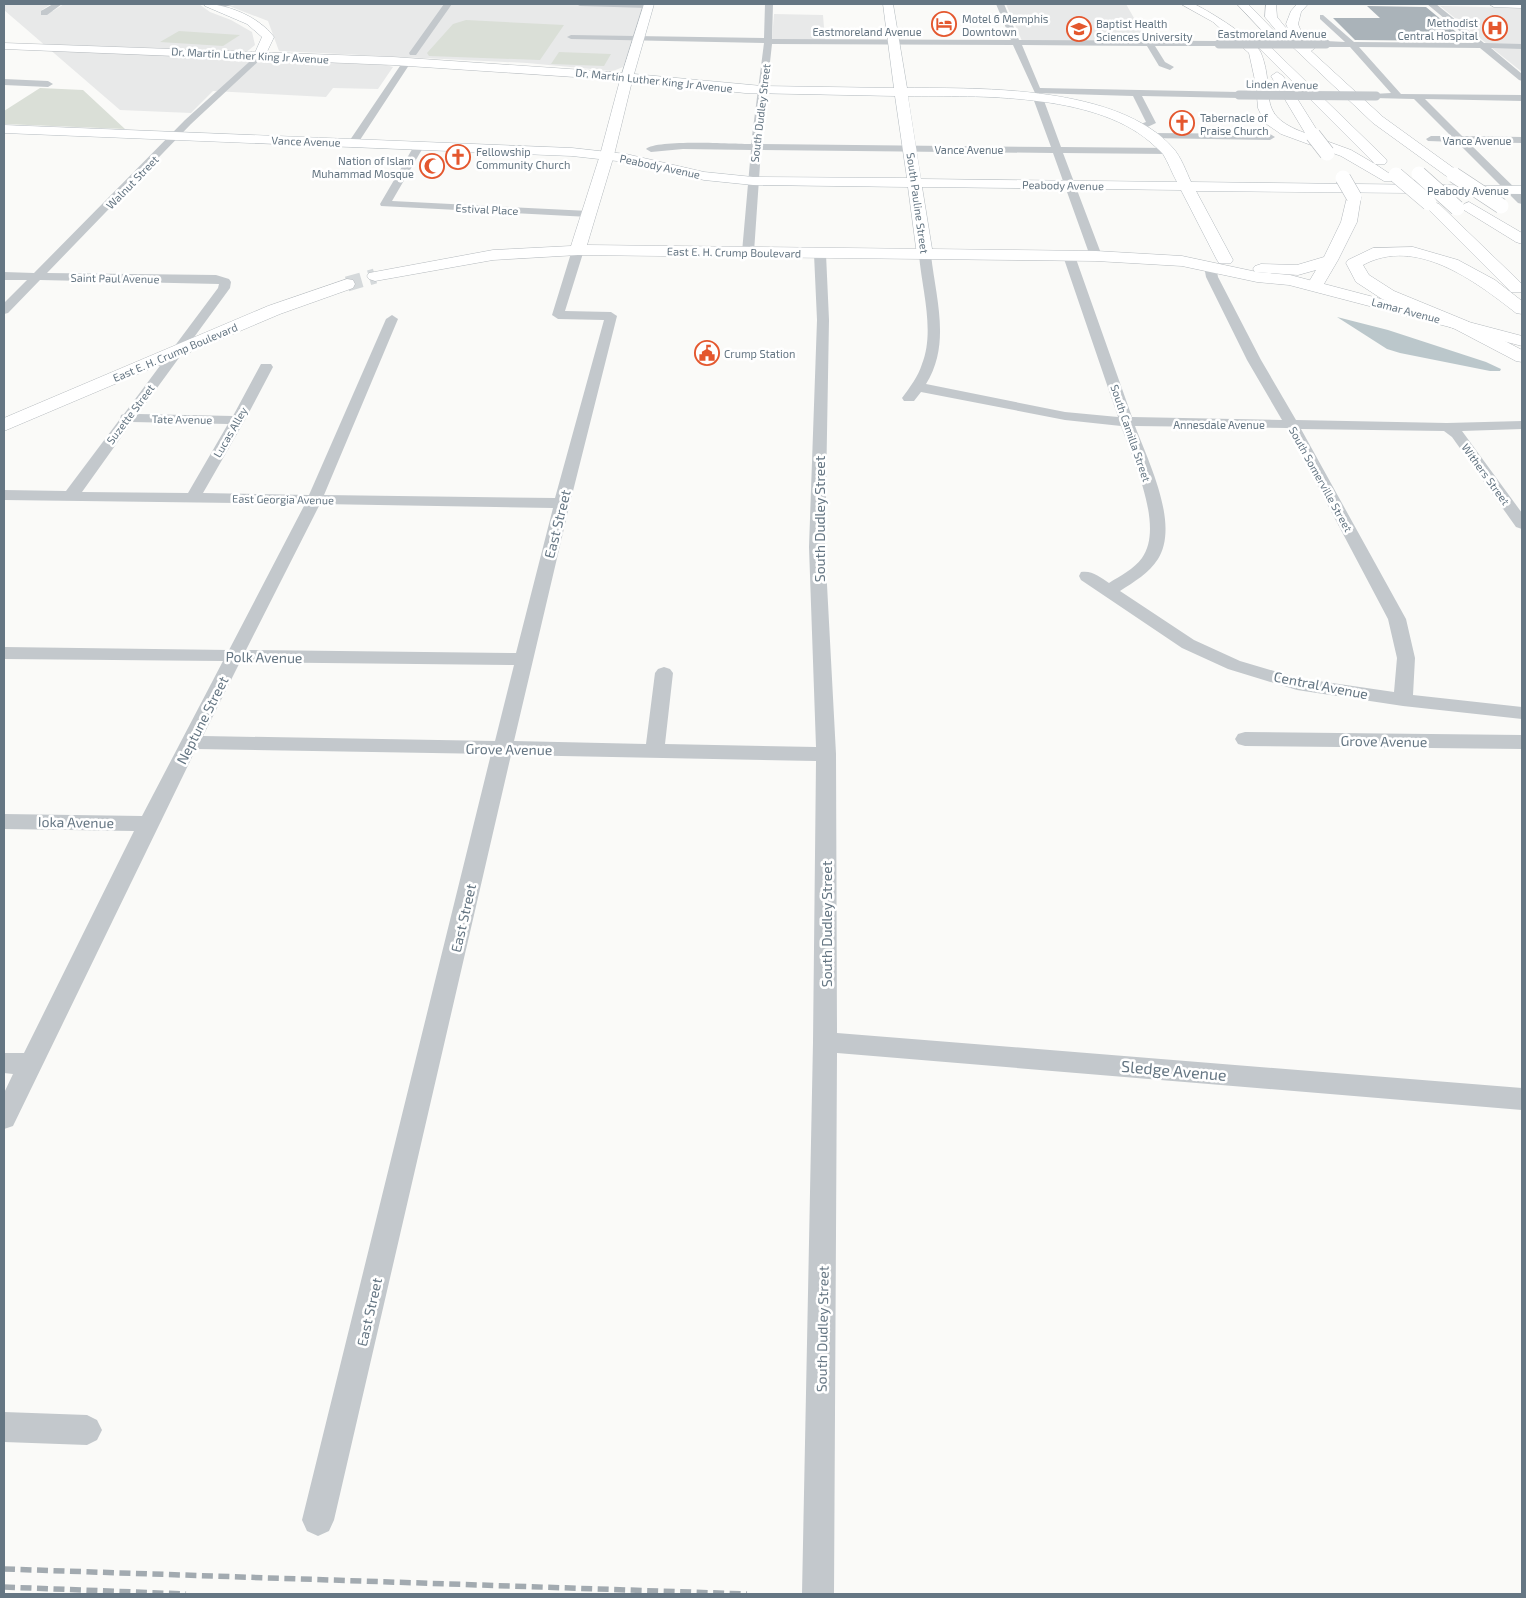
<svg xmlns="http://www.w3.org/2000/svg" width="1526" height="1598" viewBox="0 0 1526 1598" font-family="'Exo 2',sans-serif">
	<style>
		.built { fill: #e8e9e9 }
		.green { fill: #dadfd7 }
		.water { fill: #bbc7cb }
		.building { fill: #aab3b9 }
		.lines { fill: none; stroke-linecap: round; stroke-linejoin: round }
		.primary-tunnel { stroke: #d5d9db; stroke-width: 15; stroke-dasharray: 15 8; stroke-linecap: butt }
		.secondary-casing { stroke: #b3babf; stroke-width: 1 }
		.primary-casing { stroke: #b5babe; stroke-width: 1 }
		.highway-casing { stroke: #b4b9bd; stroke-width: 1 }
		.street { fill: #c3c8cc; fill-rule: evenodd }
		.secondary { fill: #fff; fill-rule: evenodd }
		.primary { fill: #fff; fill-rule: evenodd }
		.highway { fill: #fff; fill-rule: evenodd }
		.rail { stroke: #a2aab0; stroke-width: 5.5; stroke-dasharray: 11 5.5; stroke-linecap: butt }
		.highway-bridge-casing { stroke: #b4b9bd; stroke-width: 16; stroke-linecap: butt }
		.street-bridge { stroke: #c3c8cc; stroke-width: 9 }
		.highway-bridge { stroke: #fff; stroke-width: 15 }
		.labels { text-anchor: middle; dominant-baseline: central; stroke-width: 5; stroke-linejoin: round; paint-order: stroke }
		.far-poi-label { font-size: 11px; fill: #657683; stroke: #fff; text-anchor: start }
		.far-street-label { font-size: 11px; fill: #657683; stroke: #fff }
		.street-label { font-size: 14px; fill: #657683; stroke: #fff }
		.near-street-label { font-size: 16px; fill: #657683; stroke: #fff }
	</style>
	<rect width="100%" height="100%" fill="#fafaf8"/>
	<path class="built" d="M4,4H51L42,10L53,11L64,4H199L210,12L231,20L252,32L255,45L238,59L386,65L393,67L378,89L333,88L326,97L213,91L191,113L120,110L4,10Z
		M241,4H642L644,8L623,67L613,71L527,63L279,51L268,21L229,6Z
		M1006,4H1126L1147,41H1022Z
		M1440,6L1522,8V72L1492,48Z
		M774,14L823,15L825,40H772Z"/>
	<path class="green" d="M466,20L564,25L540,60L429,56L427,53L453,24Z
		M179,31L240,35L223,46L160,42Z
		M559,52L611,54L604,66L551,64Z
		M40,88L83,90L125,129L4,124V111Z"/>
	<path class="water" d="M1337,317L1388,330L1486,362L1501,369L1500,371H1490L1400,353L1387,349Z"/>
	<path class="building" d="M1367,6L1426,7L1467,41L1355,40L1333,18H1380Z"/>
	<g class="lines">
		<path class="primary-tunnel" d="M347,284L375,276"/>
		<defs>
			<path id="secondary" d="M204,4C228,4 259,17 274,37L264,58H256L254,55L262,37L247,24L205,6Z
				M644,4H654L634,74L762,86L894,88L883,4H893L907,88C983,88 1118,86 1173,148C1181,157 1186,171 1191,182L1522,186V194L1196,191L1233,260L1231,263H1219L1217,260L1181,190L922,187L933,255L931,258H919L917,255L908,187L753,185L704,180L626,162L572,156L4,133V125L572,148L626,154L704,172L753,177L907,178L895,96L745,93L623,80L621,77ZM908,96C979,96 1092,93 1149,141C1153,145 1159,149 1163,154C1168,162 1172,173 1177,182L921,179Z"/>
			<path id="primary" d="M1489,4H1522V8L1494,7Z
				M4,43L393,57L627,73L633,77L614,155L587,245L1096,251L1182,256L1257,272L1290,275L1522,336V346L1289,285L1257,282L1182,266L1096,261L578,255L493,260L375,281L369,279L367,276L369,273L493,250L571,246L600,155L620,80L393,65L4,49Z
				M347,279L353,280L355,284L353,288L280,314L4,431V418L268,306Z"/>
			<path id="highway" d="M1181,4C1186,4 1191,3 1196,5C1209,11 1256,40 1261,53C1277,94 1253,114 1305,133L1271,76L1277,72L1283,76L1320,135L1318,138L1351,150L1375,164L1246,35L1248,33H1256L1385,158L1387,161L1385,164H1375L1396,178L1394,181H1384L1341,156L1281,134L1265,123L1258,108L1256,85L1249,53L1213,22Z
				M1237,4H1248L1280,37L1282,39L1280,41H1272Z
				M1266,4H1276L1277,17L1290,33L1286,24L1291,11L1297,4H1308L1301,12L1298,24L1303,36L1315,48L1311,51L1383,117L1459,172L1461,175L1459,178H1449L1373,123L1279,34L1265,17Z
				M1354,193L1359,194L1361,197L1357,222L1338,260L1321,289H1309L1307,285L1316,270L1298,275L1255,272L1253,269L1255,266L1261,264L1297,265L1324,257L1341,222L1347,197L1349,194Z
				M1434,202L1439,204L1522,284V292H1511L1426,207L1429,204Z
				M1469,202L1522,233V244L1516,242L1464,210L1461,207L1464,204Z
				M1413,247L1458,260L1495,280L1522,301V314L1516,313C1475,281 1416,236 1363,265L1369,275L1394,291L1467,321L1522,350V362L1516,361L1455,329L1382,299L1356,282L1346,263L1348,260L1373,248Z"/>
		</defs>
		<use href="#secondary" class="secondary-casing"/>
		<use href="#primary" class="primary-casing"/>
		<use href="#highway" class="highway-casing"/>
		<path class="street" d="M53,4H62L47,15H41V11Z
			M221,4H236L216,9L212,7Z
			M444,4H452L416,55H410L409,53Z
			M576,4H648L652,6L648,8L580,6Z
			M765,4H773L772,39L1011,40L996,4H1004L1019,40L1219,41L1223,44L1222,46H1155L1165,62L1174,67L1170,70L1159,66L1147,46L1022,45L1040,88L1239,92L1244,95L1239,98L1142,96L1156,123L1141,130H1135V126L1146,122L1133,96L1035,93L1013,45L772,44L761,144L1051,147L1033,98L1038,95L1043,98L1061,147L1168,148L1173,151L1168,154L1063,153L1102,256L1096,260L1090,256L1053,153L761,150L754,252L748,255L742,252L751,150L683,149L651,152L646,149C657,139 733,144 751,144L764,43L571,39L567,37L571,35L764,38Z
			M1427,4H1436L1484,43L1522,44V49L1491,48L1522,74V81L1519,80L1480,48L1359,47L1401,94L1522,95V101L1425,99L1462,136L1522,137V143L1468,142L1522,195V204L1518,203L1457,142L1428,141L1426,139L1431,136H1451L1414,99L1373,98V94L1391,93L1350,47H1326L1322,44L1326,41L1345,42L1320,19V15H1323L1354,42L1474,43Z
			M260,52L263,53V57L191,124L47,273L216,275L229,279L231,282L230,288L138,414L233,416L261,364H271L273,367L245,420L203,493L309,495L386,319L392,315L398,319L324,495L555,498L604,320L558,319L552,315L572,250L578,247L582,248L584,250L565,311L611,312L617,316L570,503L514,741L646,744L655,673L658,669L664,667L670,669L673,673L665,744L816,747L809,547L817,320L814,254L820,251L826,254L829,320L825,547L836,754L837,1033L1522,1088V1110L837,1053L834,1594H802L813,1042L816,761L511,755L334,1520L329,1531L318,1536L307,1531L302,1520L491,754L196,749L13,1126L4,1129V1093L13,1074L4,1073V1053H24L134,831L4,829V814L142,816L223,661L4,659V647L229,650L305,504L4,500V490L66,491L120,419L121,415L124,414L218,288L219,284L40,280L8,313L4,314V303L27,280H4V272L34,273L185,120ZM132,422L228,424L188,493L82,492ZM320,504L553,508L516,653L246,650ZM240,662L514,665L495,741L203,736Z
			M407,59L411,62L358,143L353,146L349,145L348,143L404,60Z
			M4,79L48,81L53,84L48,87L4,85Z
			M1152,133L1270,134L1275,137L1270,140L1149,138V134Z
			M419,143L424,146L392,201L589,211L595,214L589,217L381,206L380,204L414,146Z
			M925,252L931,255C936,299 951,344 926,384L1065,412L1118,417L1063,256L1069,252L1075,256L1132,417L1282,420L1247,360L1206,277L1204,266L1210,262L1216,266L1218,277L1261,360L1296,420L1447,423L1522,421V429L1462,431L1522,513V529L1516,527L1452,437L1444,431L1301,429L1406,619L1415,658L1413,695L1522,707V719L1403,706L1297,690L1228,669L1182,648L1081,580L1079,576L1081,572C1092,570 1100,577 1109,583C1120,576 1134,569 1142,558C1165,526 1132,458 1121,426L1065,420L921,392L914,401H904L902,398C910,387 918,377 922,364C935,331 922,290 919,255ZM1135,426L1287,428L1388,619L1397,658L1394,692L1298,678L1240,661L1194,640L1120,591C1134,582 1149,573 1158,559C1180,524 1148,461 1135,426Z
			M1245,732L1522,735V749L1245,746L1238,744L1235,739L1238,734Z
			M4,1412L87,1415L97,1420L102,1430L97,1440L87,1445L4,1442Z"/>
		<use href="#secondary" class="secondary"/>
		<use href="#primary" class="primary"/>
		<use href="#highway" class="highway"/>
		<path class="rail" d="M4,1569L747,1594
			M4,1587L186,1594"/>
		<defs>
			<path id="highway-bridge" d="M1313,135L1327,153
				M1419,174L1457,208
				M1396,175L1429,203
				M1454,175L1501,206
				M1343,178L1354,197"/>
		</defs>
		<use href="#highway-bridge" class="highway-bridge-casing"/>
		<path class="street-bridge" d="M1219,44H1326
			M1239,95L1376,96"/>
		<use href="#highway-bridge" class="highway-bridge"/>
	</g>
	<defs>
		<symbol id="hotel-ring" viewBox="-11 -11 22 22"><circle r="9.5" fill="#fff" stroke="#e4572e" stroke-width="1.5"/><path d="M-6-4.5h1.5V1H6V5H4.5V3h-9V5H-6ZM-4 0a1.8 1.8 0 1 1 3.6 0ZM.5 0V-2.5h3Q6-2.5 6 0Z" fill="#e4572e"/></symbol>
		<symbol id="hospital-ring" viewBox="-11 -11 22 22"><circle r="9.5" fill="#fff" stroke="#e4572e" stroke-width="1.5"/><path d="M-5-5h3v3.5h4V-5h3V5h-3V1.5h-4V5h-3Z" fill="#e4572e"/></symbol>
		<symbol id="university-ring" viewBox="-11 -11 22 22"><circle r="9.5" fill="#fff" stroke="#e4572e" stroke-width="1.5"/><path d="M0-5L7-2L0 1L-7-2ZM-4 1L0 2.5L4 1V4Q0 6-4 4Z" fill="#e4572e"/></symbol>
		<symbol id="church-ring" viewBox="-11 -11 22 22"><circle r="9.5" fill="#fff" stroke="#e4572e" stroke-width="1.5"/><path d="M-1.2-6h2.4v3.5h3.3v2.4h-3.3V6h-2.4V-.1h-3.3v-2.4h3.3Z" fill="#e4572e"/></symbol>
		<symbol id="mosque-ring" viewBox="-11 -11 22 22"><circle r="9.5" fill="#fff" stroke="#e4572e" stroke-width="1.5"/><path d="M3.5-4.9A6 6 0 1 0 3.5 4.9A5 5 0 1 1 3.5-4.9Z" fill="#e4572e"/></symbol>
		<symbol id="civic-ring" viewBox="-11 -11 22 22"><circle r="9.5" fill="#fff" stroke="#e4572e" stroke-width="1.5"/><path d="M-.6-6.5H3V-4.5H.6V-3L4-1V1h2V6H-6V1h2V-1L-.6-3ZM-1.2 2.5V6h2.4V2.5Z" fill="#e4572e"/></symbol>
	</defs>
	<g fill-rule="evenodd">
		<use href="#hotel-ring" x="930" y="10" width="28" height="28"/>
		<use href="#hospital-ring" x="1481" y="14" width="28" height="28"/>
		<use href="#university-ring" x="1065" y="15" width="28" height="28"/>
		<use href="#church-ring" x="1168" y="109" width="28" height="28"/>
		<use href="#church-ring" x="444" y="143" width="28" height="28"/>
		<use href="#mosque-ring" x="418" y="152" width="28" height="28"/>
		<use href="#civic-ring" x="693" y="339" width="28" height="28"/>
	</g>
	<g class="labels">
		<g class="far-poi-label">
			<text x="962" y="18">Motel 6 Memphis<tspan x="962" dy="13">Downtown</tspan></text>
			<text x="1478" y="22" text-anchor="end">Methodist<tspan x="1478" dy="13">Central Hospital</tspan></text>
			<text x="1096" y="23">Baptist Health<tspan x="1096" dy="13">Sciences University</tspan></text>
			<text x="1200" y="117">Tabernacle of<tspan x="1200" dy="13">Praise Church</tspan></text>
			<text x="476" y="151">Fellowship<tspan x="476" dy="13">Community Church</tspan></text>
			<text x="414" y="160" text-anchor="end">Nation of Islam<tspan x="414" dy="13">Muhammad Mosque</tspan></text>
			<text x="724" y="353">Crump Station</text>
		</g>
		<g class="far-street-label">
			<text x="867" y="31">Eastmoreland Avenue</text>
			<text x="1272" y="33">Eastmoreland Avenue</text>
			<text transform="translate(250 55) rotate(3)">Dr. Martin Luther King Jr Avenue</text>
			<text transform="translate(654 80) rotate(6)">Dr. Martin Luther King Jr Avenue</text>
			<text transform="translate(1282 84) rotate(1)">Linden Avenue</text>
			<text transform="translate(760 113) rotate(-83)">South Dudley Street</text>
			<text x="1477" y="140">Vance Avenue</text>
			<text transform="translate(306 141) rotate(2)">Vance Avenue</text>
			<text x="969" y="149">Vance Avenue</text>
			<text transform="translate(660 166) rotate(12)">Peabody Avenue</text>
			<text transform="translate(132 182) rotate(-46)">Walnut Street</text>
			<text transform="translate(1063 185) rotate(1)">Peabody Avenue</text>
			<text x="1468" y="190">Peabody Avenue</text>
			<text transform="translate(918 203) rotate(82)">South Pauline Street</text>
			<text transform="translate(487 209) rotate(3)">Estival Place</text>
			<text transform="translate(734 252) rotate(1)">East E. H. Crump Boulevard</text>
			<text transform="translate(115 278) rotate(1)">Saint Paul Avenue</text>
			<text transform="translate(1406 310) rotate(15)">Lamar Avenue</text>
			<text transform="translate(175 352) rotate(-23)">East E. H. Crump Boulevard</text>
			<text transform="translate(130 414) rotate(-53)">Suzette Street</text>
			<text transform="translate(182 419) rotate(1)">Tate Avenue</text>
			<text x="1219" y="424">Annesdale Avenue</text>
			<text transform="translate(230 432) rotate(-60)">Lucas Alley</text>
			<text transform="translate(1131 433) rotate(71)">South Camilla Street</text>
			<text transform="translate(1486 474) rotate(54)">Withers Street</text>
			<text transform="translate(1321 479) rotate(61)">South Somerville Street</text>
			<text transform="translate(283 499) rotate(1)">East Georgia Avenue</text>
		</g>
		<g class="street-label">
			<text transform="translate(819 519) rotate(-90)">South Dudley Street</text>
			<text transform="translate(557 524) rotate(-76)">East Street</text>
			<text transform="translate(264 657) rotate(1)">Polk Avenue</text>
			<text transform="translate(1321 685) rotate(11)">Central Avenue</text>
			<text transform="translate(202 720) rotate(-63)">Neptune Street</text>
			<text transform="translate(1384 741) rotate(1)">Grove Avenue</text>
			<text transform="translate(509 749) rotate(1)">Grove Avenue</text>
			<text transform="translate(76 822) rotate(1)">Ioka Avenue</text>
			<text transform="translate(463 918) rotate(-77)">East Street</text>
			<text transform="translate(826 924) rotate(-90)">South Dudley Street</text>
			<text transform="translate(369 1312) rotate(-77)">East Street</text>
			<text transform="translate(822 1329) rotate(-89)">South Dudley Street</text>
		</g>
		<g class="near-street-label">
			<text transform="translate(1174 1070) rotate(5)">Sledge Avenue</text>
		</g>
	</g>
	<rect width="1526" height="1598" fill="none" stroke="#657683" stroke-width="10"/>
</svg>
